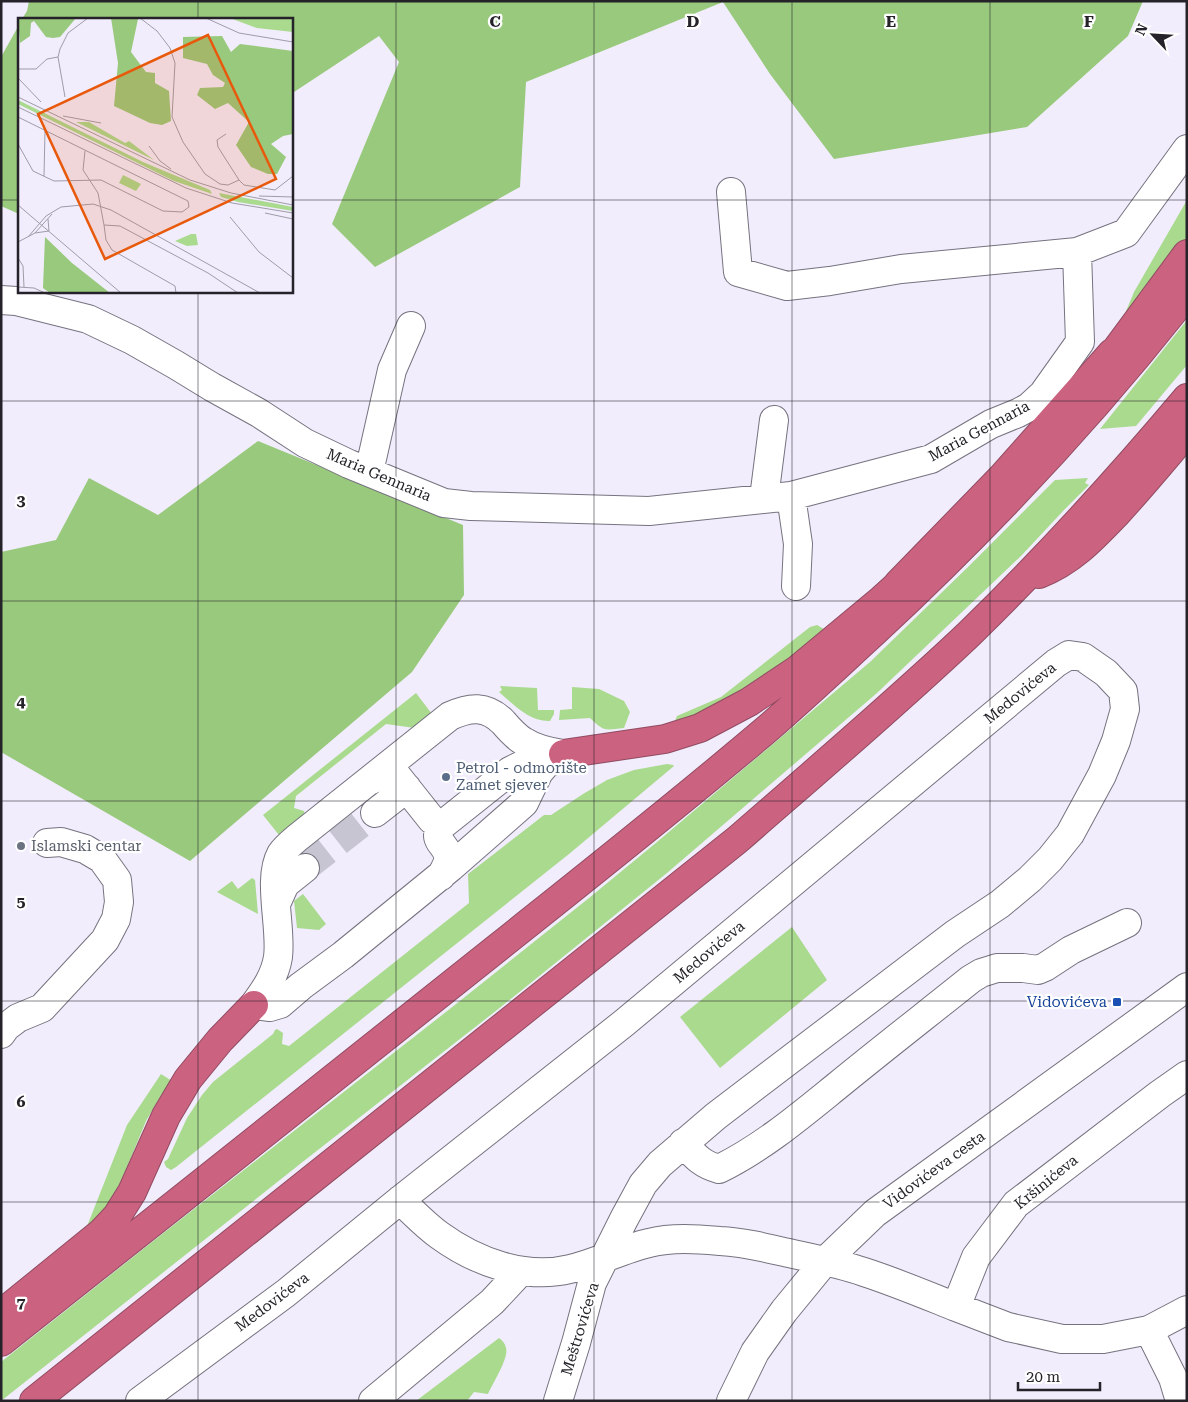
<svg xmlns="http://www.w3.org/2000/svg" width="1188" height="1402" viewBox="0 0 1188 1402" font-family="'Roboto Serif',serif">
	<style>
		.green { fill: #a9da8e }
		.forest { fill: #98c97c }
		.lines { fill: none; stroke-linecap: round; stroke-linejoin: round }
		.minor-tunnel { stroke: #c8c5d2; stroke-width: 28; stroke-dasharray: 28 14; stroke-linecap: butt }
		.minor-casing { stroke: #76727f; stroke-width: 30 }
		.highway-casing { stroke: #914c62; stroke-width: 30 }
		.minor { stroke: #fff; stroke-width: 28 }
		.highway { stroke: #cb6280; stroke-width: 28 }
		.grid { fill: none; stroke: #252329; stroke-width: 1; stroke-opacity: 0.55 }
		.service-dot { fill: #5c6f8a; stroke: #fff; stroke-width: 2 }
		.worship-dot { fill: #6b7280; stroke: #fff; stroke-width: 2 }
		.transit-dot { fill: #1a4fb4; stroke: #fff; stroke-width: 2 }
		.labels { text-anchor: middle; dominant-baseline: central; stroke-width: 4.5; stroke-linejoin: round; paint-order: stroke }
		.street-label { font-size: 15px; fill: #252329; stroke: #fff }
		.service-label { font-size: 15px; fill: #4e5e75; stroke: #fff; text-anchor: start }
		.worship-label { font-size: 15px; fill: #5b616d; stroke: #fff; text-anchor: start }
		.transit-label { font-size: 15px; fill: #164399; stroke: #fff; text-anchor: end }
		.inset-road { fill: none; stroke: #9f9ca8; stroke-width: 1 }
		.view { fill: #e8590c; fill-opacity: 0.15; stroke: #e8590c; stroke-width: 2.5 }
		.inset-edge { fill: none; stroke: #252329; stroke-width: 2.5 }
		.grid-label { font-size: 16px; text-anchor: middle; font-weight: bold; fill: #252329; stroke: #fff; stroke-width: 4.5; stroke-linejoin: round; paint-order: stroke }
	</style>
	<rect width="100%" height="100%" fill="#f1edfc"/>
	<path class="green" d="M1187,200V241L1128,319L1124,316L1134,292Z
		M1187,320V365L1136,426L1100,429Z
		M1088,478L1085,483L1089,485L1064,510L1021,556L877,693L667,873L497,1010L300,1164L1,1401V1362L152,1242L451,1008L589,898L657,842L870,662L968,567L1055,480Z
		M817,625L829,632L785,665L710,710L675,721L677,716L721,697L810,627Z
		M500,686L537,688L538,710H554V714L550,721C530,722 513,704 499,692L502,690Z
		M572,687L599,689L624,701L630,712L624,728C605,730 604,732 590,718L559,720L560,710L572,709Z
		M416,693L432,714L415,728L386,724L296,796L294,808L304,811L305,815L304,818L279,835L263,815Z
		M667,764L673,765L674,766L569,854L176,1167L171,1170L166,1167L164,1162L168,1159L187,1118L202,1095L213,1082L273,1034L275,1030L277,1029L283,1033L282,1044L289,1046L469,903L468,874L544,815H551L583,794L607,780L634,770Z
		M252,878L255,880L258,914L217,892L232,881L238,889Z
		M303,894L326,924L319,930L297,928L294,901Z
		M792,927L827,980L720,1068L680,1017Z
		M161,1074L172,1081L161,1095L146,1121L122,1179L108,1207L82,1239L127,1125Z
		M499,1338C502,1340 505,1343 506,1348C509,1358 493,1383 488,1394L474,1392L467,1401H416Z"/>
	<path class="forest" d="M29,1H1143L1128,36L1027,127L834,159L770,74L723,2L526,82L520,187L375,267L332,224L399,62L379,36L291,94V19H22L27,11Z
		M19,25V214L1,206V57Z
		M258,441L463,525L464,595L412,672L190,861L1,752V552L56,540L89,478L158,515Z"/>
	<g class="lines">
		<path class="minor-tunnel" d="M305,868L375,813"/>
		<defs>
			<path id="minor" d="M731,192L738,272L787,286L830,281L901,269L1077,252
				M1,300L16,301L88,319L132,340L176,365L212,387L259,413L305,443L349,464L444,503L471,506L649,511L791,496L931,459L991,424L1018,413L1029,407L1043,394L1080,342L1077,252L1126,233L1187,149
				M369,472L392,370L411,326
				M791,496L798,544L796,586
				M764,498L774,420
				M369,781C378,777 387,771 397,776L432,820L440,823L445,822
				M375,813L407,788
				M441,876C444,870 449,863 448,856C446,843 432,842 441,826L510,771L524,764L556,756
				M276,904L285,884L305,868
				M254,1005C265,990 275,976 278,957C282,928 267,879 281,854C285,848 291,843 297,838L450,716C470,707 486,705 503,722C509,729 515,736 523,741C535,749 549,752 563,754
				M254,1005L270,1007L280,1004L301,986L343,955L451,867L524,803L539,772L546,764L563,754
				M1,1034L6,1027L18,1018L42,1008L105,940L116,919L119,902L117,880L102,859L85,849L61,842L47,843
				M683,1143C695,1156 701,1164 719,1169C762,1148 800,1116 837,1086C881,1050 926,1015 971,979L981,973L997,968H1023L1038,970L1045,967L1071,950L1127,923
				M400,1200C413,1212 425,1225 439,1235C476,1262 525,1280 570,1269C597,1263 622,1249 649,1243C672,1237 697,1239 720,1241C742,1242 763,1247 784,1252C811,1258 838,1263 864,1272C895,1282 926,1295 956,1307L976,1257L1016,1204L1160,1094L1187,1075
				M956,1307L1008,1327L1062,1339H1103L1149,1330L1187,1310
				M1149,1330L1173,1378L1180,1401
				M140,1401L286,1293L400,1200L624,1023L1056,663L1069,655L1083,657L1106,673L1123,691L1125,709L1116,741L1102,775L1070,834L1050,859L1030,879L1000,904L955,934L716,1116L660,1164L643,1184L624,1219L592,1283L576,1343L558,1401
				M373,1401L492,1302L521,1271
				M731,1401L755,1352L784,1311L825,1261L875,1213L1187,987"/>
			<path id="highway" d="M1102,369L1187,254
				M1039,574C1072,561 1093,538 1117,513C1141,487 1164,459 1187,432
				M898,584L1003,476L1112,353
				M563,754L665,739L700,728L749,702L797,670L880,601L902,581
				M1,1314L101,1233L117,1216L132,1192L166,1116L188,1079L220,1040L254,1005
				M1,1342C168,1210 334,1078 501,945C590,874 680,803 767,729C803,698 838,665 873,633C987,527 1091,417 1187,294
				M34,1401L737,840C815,772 894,705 969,634C1046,559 1118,480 1187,398"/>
		</defs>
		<use href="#minor" class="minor-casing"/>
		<use href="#highway" class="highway-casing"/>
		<use href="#minor" class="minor"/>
		<use href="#highway" class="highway"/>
	</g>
	<path class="grid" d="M198,1V19M396,1V1401M594,1V1401M792,1V1401M990,1V1401M1,200H19M291,200H1187M198,291V1401M1,401H1187M1,601H1187M1,801H1187M1,1001H1187M1,1202H1187"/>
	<circle class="service-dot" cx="446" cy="777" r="5"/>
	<circle class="worship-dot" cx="21" cy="846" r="5"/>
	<rect class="transit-dot" x="1112" y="997" width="10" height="10" rx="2.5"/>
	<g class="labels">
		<g class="street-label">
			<text transform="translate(979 431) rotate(-28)">Maria Gennaria</text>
			<text transform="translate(379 475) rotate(23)">Maria Gennaria</text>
			<text transform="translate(1020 693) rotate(-39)">Medovićeva</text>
			<text transform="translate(709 952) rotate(-40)">Medovićeva</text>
			<text transform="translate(934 1170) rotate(-36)">Vidovićeva cesta</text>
			<text transform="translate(1046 1182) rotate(-39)">Kršinićeva</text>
			<text transform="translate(272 1302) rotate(-37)">Medovićeva</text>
			<text transform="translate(580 1329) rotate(-73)">Meštrovićeva</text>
		</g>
		<g class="service-label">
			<text x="456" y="768">Petrol - odmorište<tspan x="456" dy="17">Zamet sjever</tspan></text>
		</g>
		<g class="worship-label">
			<text x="31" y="846">Islamski centar</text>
		</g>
		<g class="transit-label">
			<text x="1107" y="1002">Vidovićeva</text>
		</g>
	</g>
	<g transform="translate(18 18)">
		<rect width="275" height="275" fill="#f1edfc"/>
		<path d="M212,0H275V14L239,10ZM0,82L125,144L192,172L194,176L156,163L0,86ZM58,104H71L107,125L111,123L136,142ZM105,157L123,166L118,173L101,165ZM201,175L275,189V193L220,184L203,179ZM173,216H178L180,227L169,228L157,223Z" fill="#a9da8e"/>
		<path d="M0,0H58L42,19L35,20L28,19L16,3L13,5L12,18L2,25ZM93,0L120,1L113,34L128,54L137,55V65L151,73L153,103L144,107L132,105L96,88L100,45ZM204,18L213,34L222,26L275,33V116L265,118L253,126L268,139L259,156H250L233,149L218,127L231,104L210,85L197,91L179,77L182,70L205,69L207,65L195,57L189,46L165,40V19ZM27,219L54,245L92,275H32L25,270Z" fill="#98c97c"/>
		<path class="inset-road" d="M122,0L139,13L152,30L157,45L154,99L165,124L187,156L202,166L210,167L221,162L226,167L257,172L275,158M188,0L221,15L275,24M0,51H18L29,41L40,39M0,60L23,84M0,79L172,162L213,175L275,187M47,79L40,39L42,31L50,15L70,0M0,89L168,170L214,185L275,195M45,98L83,105M0,99L170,183L171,189L164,194L145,193L83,162L36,163L15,153L0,126M208,116L199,122L200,129L221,162M131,128L142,143L153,151M67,133L65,152L80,175L86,207L102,208L190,255L220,275M26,158L27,113M241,178L275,179M0,187L103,275M247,195L275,201M212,199L241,234L275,260M86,207L88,222L94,232L157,268L158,275M17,215L31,213L30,201M10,219L28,198L43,189L75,186L93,192L242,275M0,224L17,215L34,196M0,240L5,248L6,269M0,269L16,270L27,275"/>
		<path class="view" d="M190,17L258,161L87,241L20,96Z"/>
		<rect width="275" height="275" class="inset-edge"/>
	</g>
	<g class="grid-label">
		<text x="495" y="27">C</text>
		<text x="693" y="27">D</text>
		<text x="891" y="27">E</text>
		<text x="1089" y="27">F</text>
		<text x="21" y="506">3</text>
		<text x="21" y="707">4</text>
		<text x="21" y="907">5</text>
		<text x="21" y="1107">6</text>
		<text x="21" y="1308">7</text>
	</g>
	<rect width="1188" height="1402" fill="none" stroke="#252329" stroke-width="5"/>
	<g transform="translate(1153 35) rotate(295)" stroke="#ffffff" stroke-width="4" paint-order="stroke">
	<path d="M0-4L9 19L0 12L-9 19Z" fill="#252329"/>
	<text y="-8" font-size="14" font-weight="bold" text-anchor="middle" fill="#252329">N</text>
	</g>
	<path d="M1018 1382v8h82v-8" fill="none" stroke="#252329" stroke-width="2.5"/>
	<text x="1026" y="1382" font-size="15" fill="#252329" stroke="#ffffff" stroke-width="4" paint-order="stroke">20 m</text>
</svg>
